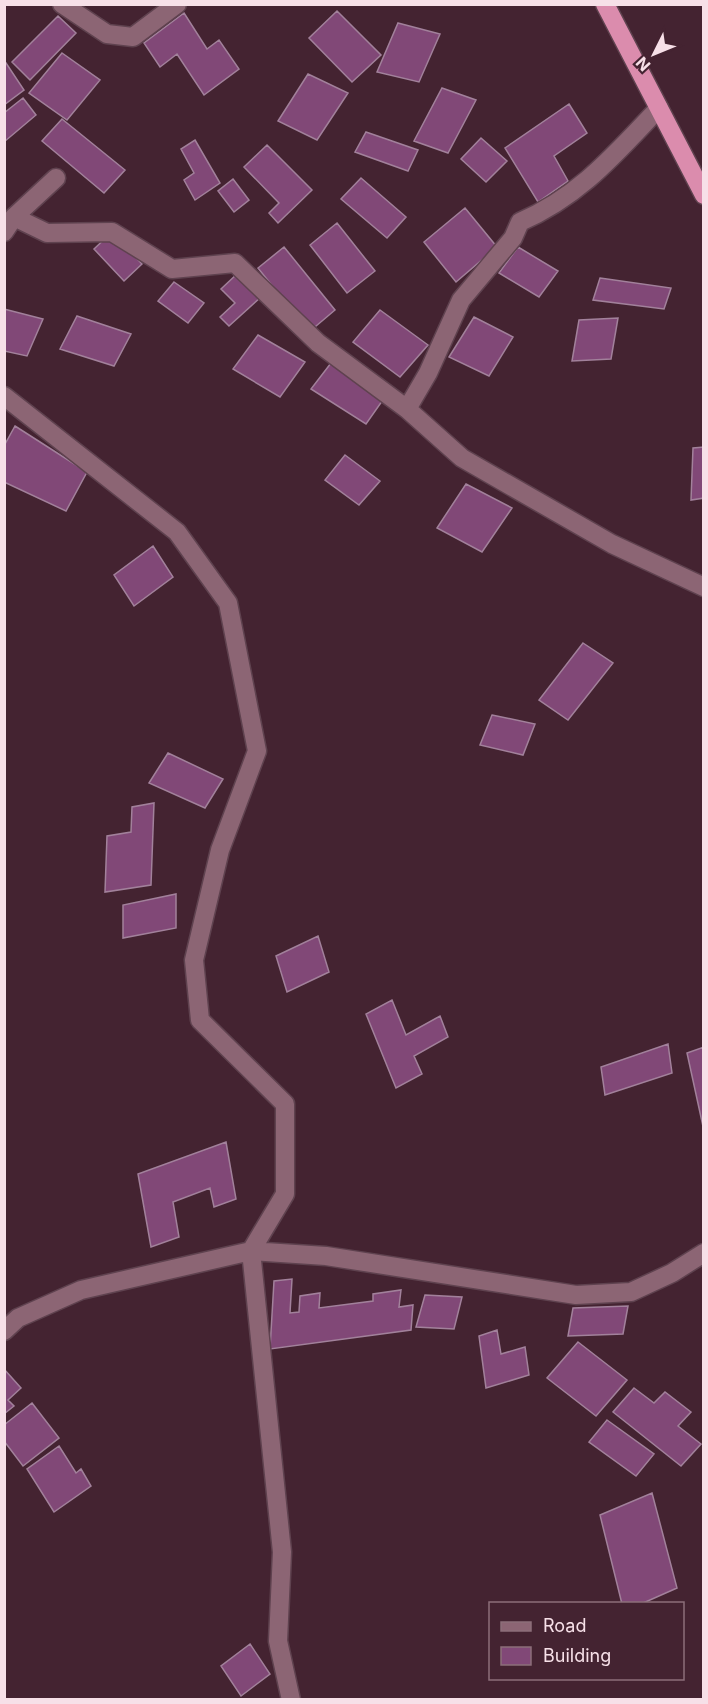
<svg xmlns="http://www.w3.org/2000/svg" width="708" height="1704" viewBox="0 0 708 1704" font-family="Inter,sans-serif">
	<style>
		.building { fill: #814877; stroke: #a2819b; stroke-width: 1.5 }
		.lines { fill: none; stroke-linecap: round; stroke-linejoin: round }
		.minor-casing { stroke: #5f424f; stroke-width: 21 }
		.highway-casing { stroke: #5f424f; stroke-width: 21 }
		.minor { stroke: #8c6574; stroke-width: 18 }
		.highway { stroke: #db8cad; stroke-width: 18 }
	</style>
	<rect width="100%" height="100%" fill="#442331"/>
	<path class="building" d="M337,11L381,55L352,82L309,38Z
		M184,13L207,49L219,40L239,69L204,95L177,54L160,67L144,43Z
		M58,16L76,33L30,80L12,62Z
		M398,23L440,34L419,82L377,72Z
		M62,53L100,80L67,120L29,93Z
		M6,63L24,90L4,105V64Z
		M308,74L348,93L317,140L278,121Z
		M442,88L476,100L448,153L414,141Z
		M23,98L36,115L4,142V113Z
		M569,104L587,133L554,156L568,181L538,202L505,148Z
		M62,119L125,170L104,193L42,141Z
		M366,132L418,150L408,171L355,152Z
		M481,138L507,161L486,182L461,159Z
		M195,140L220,183L195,200L184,180L194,173L181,149Z
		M267,145L312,190L278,223L269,213L279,203L244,167Z
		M361,178L406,217L387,238L341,199Z
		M233,179L249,200L234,212L218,191Z
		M465,208L497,247L456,282L424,242Z
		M337,223L375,271L347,293L310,245Z
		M112,232L142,264L124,281L94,249Z
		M284,247L335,310L309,332L258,268Z
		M518,247L558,271L539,297L499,273Z
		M238,273L261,297L229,326L220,317L235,303L221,289Z
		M600,278L671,288L664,309L593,300Z
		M174,282L204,303L188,323L158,301Z
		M4,309L43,319L27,356L4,351Z
		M380,310L428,345L400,377L353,342Z
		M77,316L131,334L114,366L60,349Z
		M474,317L513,337L489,376L449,357Z
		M618,318L611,359L572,361L579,320Z
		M258,335L305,362L280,397L233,369Z
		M331,363L385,397L366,424L311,389Z
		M15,426L87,472L66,511L4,482V446Z
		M704,447V498L691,500L693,448Z
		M345,455L380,481L359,505L325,480Z
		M466,484L512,508L482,552L437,528Z
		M153,546L173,577L134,606L114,575Z
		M583,643L613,663L568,720L539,700Z
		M492,715L535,724L523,755L480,745Z
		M168,753L223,779L205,808L149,783Z
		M154,803L151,885L105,892L107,836L131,832L132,807Z
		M176,894V928L123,938V905Z
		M318,936L329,972L287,992L276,956Z
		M392,1000L406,1035L440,1016L448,1037L414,1056L422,1074L396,1088L366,1014Z
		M668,1044L672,1073L605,1095L601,1067Z
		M704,1047V1131L687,1053Z
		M226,1142L236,1199L214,1207L210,1188L173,1202L179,1237L151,1247L138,1174Z
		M292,1279L290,1313L299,1312L300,1296L320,1293L319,1308L373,1301V1294L401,1290L399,1307L413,1305L411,1330L270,1349L274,1281Z
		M425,1295L462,1297L454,1329L416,1327Z
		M628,1306L623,1334L568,1336L573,1308Z
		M497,1330L501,1354L525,1347L529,1375L486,1388L479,1336Z
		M578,1342L627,1380L596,1416L547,1378Z
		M4,1369L21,1388L8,1400L14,1406L4,1414Z
		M634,1388L654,1403L665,1392L691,1412L678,1426L701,1444L681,1466L613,1412Z
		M32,1403L59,1438L23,1466L4,1441V1425Z
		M607,1420L654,1454L636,1476L589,1442Z
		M59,1446L76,1473L81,1469L91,1486L54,1512L27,1469Z
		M652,1493L677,1588L641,1604H622L600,1515Z
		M250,1644L270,1674L241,1696L221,1666Z"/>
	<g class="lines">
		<defs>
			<path id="minor" d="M62,4L107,34L133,37L177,4
				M14,217L56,178
				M4,232L14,217L47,233L112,232L172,269L235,263L318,343L407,409L462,458L612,544L704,587
				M4,396L177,532L228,603L257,751L220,850L194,960L200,1020L285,1104V1194L251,1251L282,1552L278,1641L291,1700
				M407,409L428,373L461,300L513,238L520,222C580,196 615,154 659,108
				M4,1331L18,1318L81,1290L251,1251L326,1256L576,1295L631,1292L672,1273L704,1253"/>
			<path id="highway" d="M605,4L704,195"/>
		</defs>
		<use href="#minor" class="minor-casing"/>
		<use href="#highway" class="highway-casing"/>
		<use href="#minor" class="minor"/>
		<use href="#highway" class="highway"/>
	</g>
	<rect width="708" height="1704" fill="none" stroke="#f7e0e8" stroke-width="12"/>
	<rect x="489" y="1602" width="195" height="78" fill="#442331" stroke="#8c6f7a" stroke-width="1.5"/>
	<rect x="501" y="1622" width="30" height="9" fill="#8c6574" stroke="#8c6f7a" stroke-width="1.5"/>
	<text x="543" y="1632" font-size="18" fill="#f7e0e8">Road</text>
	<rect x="501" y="1647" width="30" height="18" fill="#814877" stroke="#8c6f7a" stroke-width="1.5"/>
	<text x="543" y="1662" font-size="18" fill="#f7e0e8">Building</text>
	<g transform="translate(654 54) rotate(227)" stroke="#442331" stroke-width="4.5" paint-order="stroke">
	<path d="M0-4.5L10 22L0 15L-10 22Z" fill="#f7e0e8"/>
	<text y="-9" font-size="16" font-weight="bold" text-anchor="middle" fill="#f7e0e8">N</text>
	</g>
</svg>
